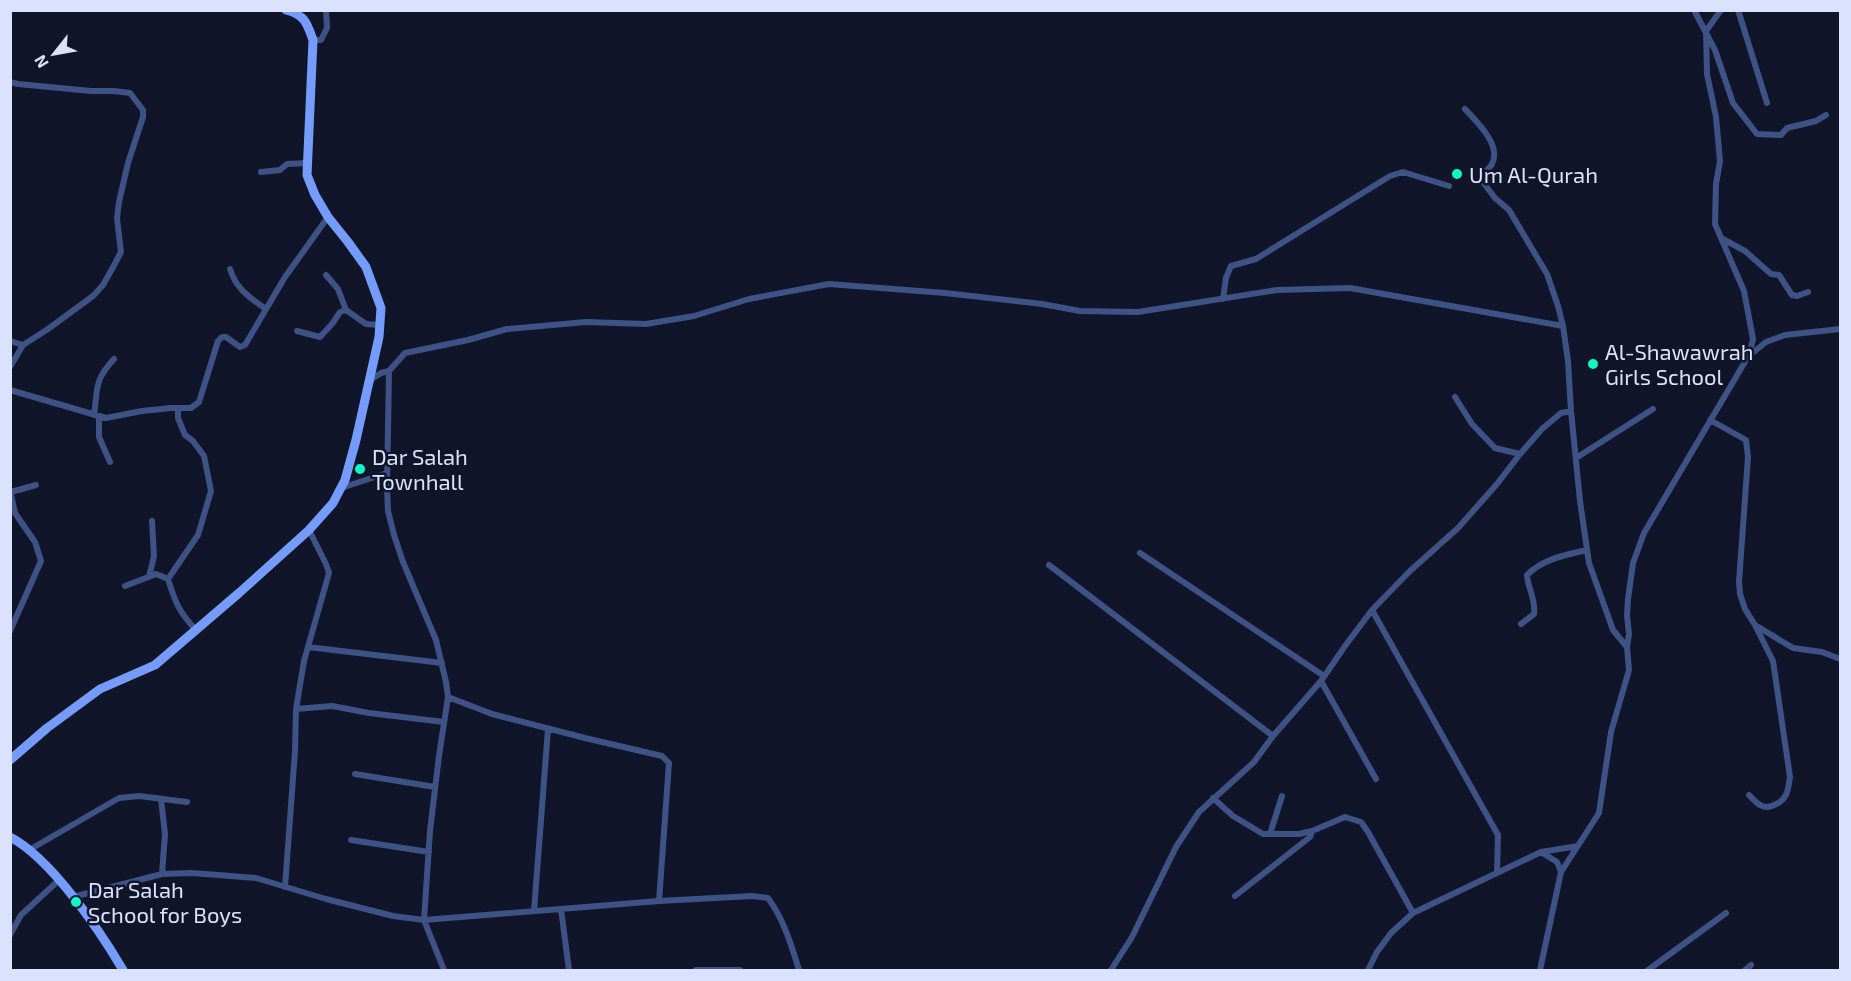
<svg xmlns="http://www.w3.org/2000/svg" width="1851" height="981" viewBox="0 0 1851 981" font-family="'Exo 2',sans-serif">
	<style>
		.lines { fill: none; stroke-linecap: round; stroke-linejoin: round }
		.street { stroke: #3e5286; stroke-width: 6 }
		.secondary { stroke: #759cfa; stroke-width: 9 }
		.poi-dot { fill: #0ef7c6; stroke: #111529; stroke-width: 2 }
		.labels { text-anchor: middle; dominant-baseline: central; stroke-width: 5; stroke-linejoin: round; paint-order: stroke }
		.poi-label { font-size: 22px; fill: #dbe2fe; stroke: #111529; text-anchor: start }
	</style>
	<rect width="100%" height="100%" fill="#111529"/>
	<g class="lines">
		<path class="street" d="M1694,10L1715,50L1733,103L1757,134L1781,135L1787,128L1816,121L1826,115
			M1738,10L1767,103
			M313,40H321L327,28L326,10
			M10,82L18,84L91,91H114L130,93L143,110V117L128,163L119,202L117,218L121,252L112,269L103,285L93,296L48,329L23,345L10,367
			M1465,109C1476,121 1502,145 1492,164C1491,167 1487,169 1486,171C1484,174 1483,178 1482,181L1495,198L1509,210L1547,274L1558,306L1563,326L1568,361L1571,411L1580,501L1589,563L1613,630L1627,647
			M261,172L280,170L287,164L307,163
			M1721,238L1745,251L1771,274L1779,275L1792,295L1797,296L1808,292
			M230,269C236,289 250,298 266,309
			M326,275L338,289L346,310
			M1223,299L1226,278L1231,266L1256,259L1390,176L1403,172L1449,186
			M297,331L320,337L332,324L340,312L346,310L366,324L380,325
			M10,341L23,345
			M1750,355L1766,342L1785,335L1840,329
			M389,371L387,488L388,511L394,535L403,562L436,640L446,682L448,697L439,756L430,831L424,920L444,970
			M370,380L381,373L389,371L405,353L468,340L507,329L586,322L646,324L694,316L749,299L829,284L945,293L1042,304L1080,311L1138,312L1277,290L1350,288L1563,326
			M10,390L106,418L142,411L171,408H191L199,402L218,341L222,337H226L240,347L245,345L285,277L328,217
			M1455,397L1472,424L1495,448L1520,454
			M178,408V418L185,435L193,441L204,456L211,491L198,535L168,579C175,602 179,612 196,630
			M94,415C98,387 94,381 114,359
			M99,416V437L110,462
			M1710,420L1746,440L1748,457L1739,582L1740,594L1745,609L1755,625L1793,648L1822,652L1840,659
			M1576,458L1653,409
			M341,488L387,473
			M10,490L15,513L35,542L41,561L10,631
			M11,492L36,485
			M1140,553L1324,676
			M1049,565L1273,736
			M149,577L154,556L152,521
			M125,586L156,574L168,579
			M1372,610L1498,835L1497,873
			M1521,624L1534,614C1536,599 1528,589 1527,575C1543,559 1565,555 1587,550
			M308,647L442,663
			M1321,681L1376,779
			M448,697L492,714L585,738L662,756L669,763L659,901
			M296,709L332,706L369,713L444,722
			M355,774L435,787
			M1749,795C1752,798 1756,803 1760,805C1765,808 1770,807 1774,805C1788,800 1788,789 1790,777L1773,661L1755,625
			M1213,798L1233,816L1263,834H1299L1312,831L1345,817L1361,822L1368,832L1413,913
			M161,799L165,834L162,874
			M1270,834L1282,796
			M351,840L429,852
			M29,850L119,798L139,796L187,802
			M1541,852L1557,862L1561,872
			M285,887L295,751L296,709L304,661L329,573L326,564L309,530
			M1235,896L1310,837L1312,831
			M73,897L162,874L191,873L218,875L256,878L326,899L393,916L424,920L659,901L752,896L768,898C784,920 791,944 799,970
			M561,909L569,970
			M534,911L548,729
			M10,935L21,915L59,880
			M696,970H740
			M1111,970L1132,937L1176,847L1199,812L1254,762L1273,736L1321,681L1345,646L1372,610L1410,571L1458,528L1497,484L1520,454L1542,429L1561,413L1571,411
			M1368,970L1377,952L1391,933L1413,913L1541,852L1578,846
			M1540,970L1561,872L1599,813L1611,732L1629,670L1627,647L1629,634L1627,616L1628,599L1633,563L1644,533L1749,355L1753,339L1744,291L1715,224L1716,184L1720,161L1716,117L1707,74L1706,31L1721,10
			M1648,970L1726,913
			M1745,970L1751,965"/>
		<path class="secondary" d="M10,760L47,728L100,689L155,665L239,593L309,530L333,503L345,480L356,440L379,337L381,308L366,267L348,242L328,217L315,195L307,175L313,40C307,23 305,15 286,10
			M10,837C51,858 100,931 123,970"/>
	</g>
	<g class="poi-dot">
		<circle cx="1457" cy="174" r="6"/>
		<circle cx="1593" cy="364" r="6"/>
		<circle cx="360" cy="469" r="6"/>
		<circle cx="76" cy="902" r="6"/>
	</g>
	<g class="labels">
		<g class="poi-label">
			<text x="1469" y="174">Um Al-Qurah</text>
			<text x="1605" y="351">Al-Shawawrah<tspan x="1605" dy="25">Girls School</tspan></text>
			<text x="372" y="456">Dar Salah<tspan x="372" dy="25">Townhall</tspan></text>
			<text x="88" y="889">Dar Salah<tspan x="88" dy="25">School for Boys</tspan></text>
		</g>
	</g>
	<rect width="1851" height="981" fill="none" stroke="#dbe2fe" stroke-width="24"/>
	<g transform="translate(54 54) rotate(239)" stroke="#111529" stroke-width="4.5" paint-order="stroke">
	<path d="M0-4.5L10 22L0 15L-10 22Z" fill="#dbe2fe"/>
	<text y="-9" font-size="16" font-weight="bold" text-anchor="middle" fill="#dbe2fe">N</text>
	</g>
</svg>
